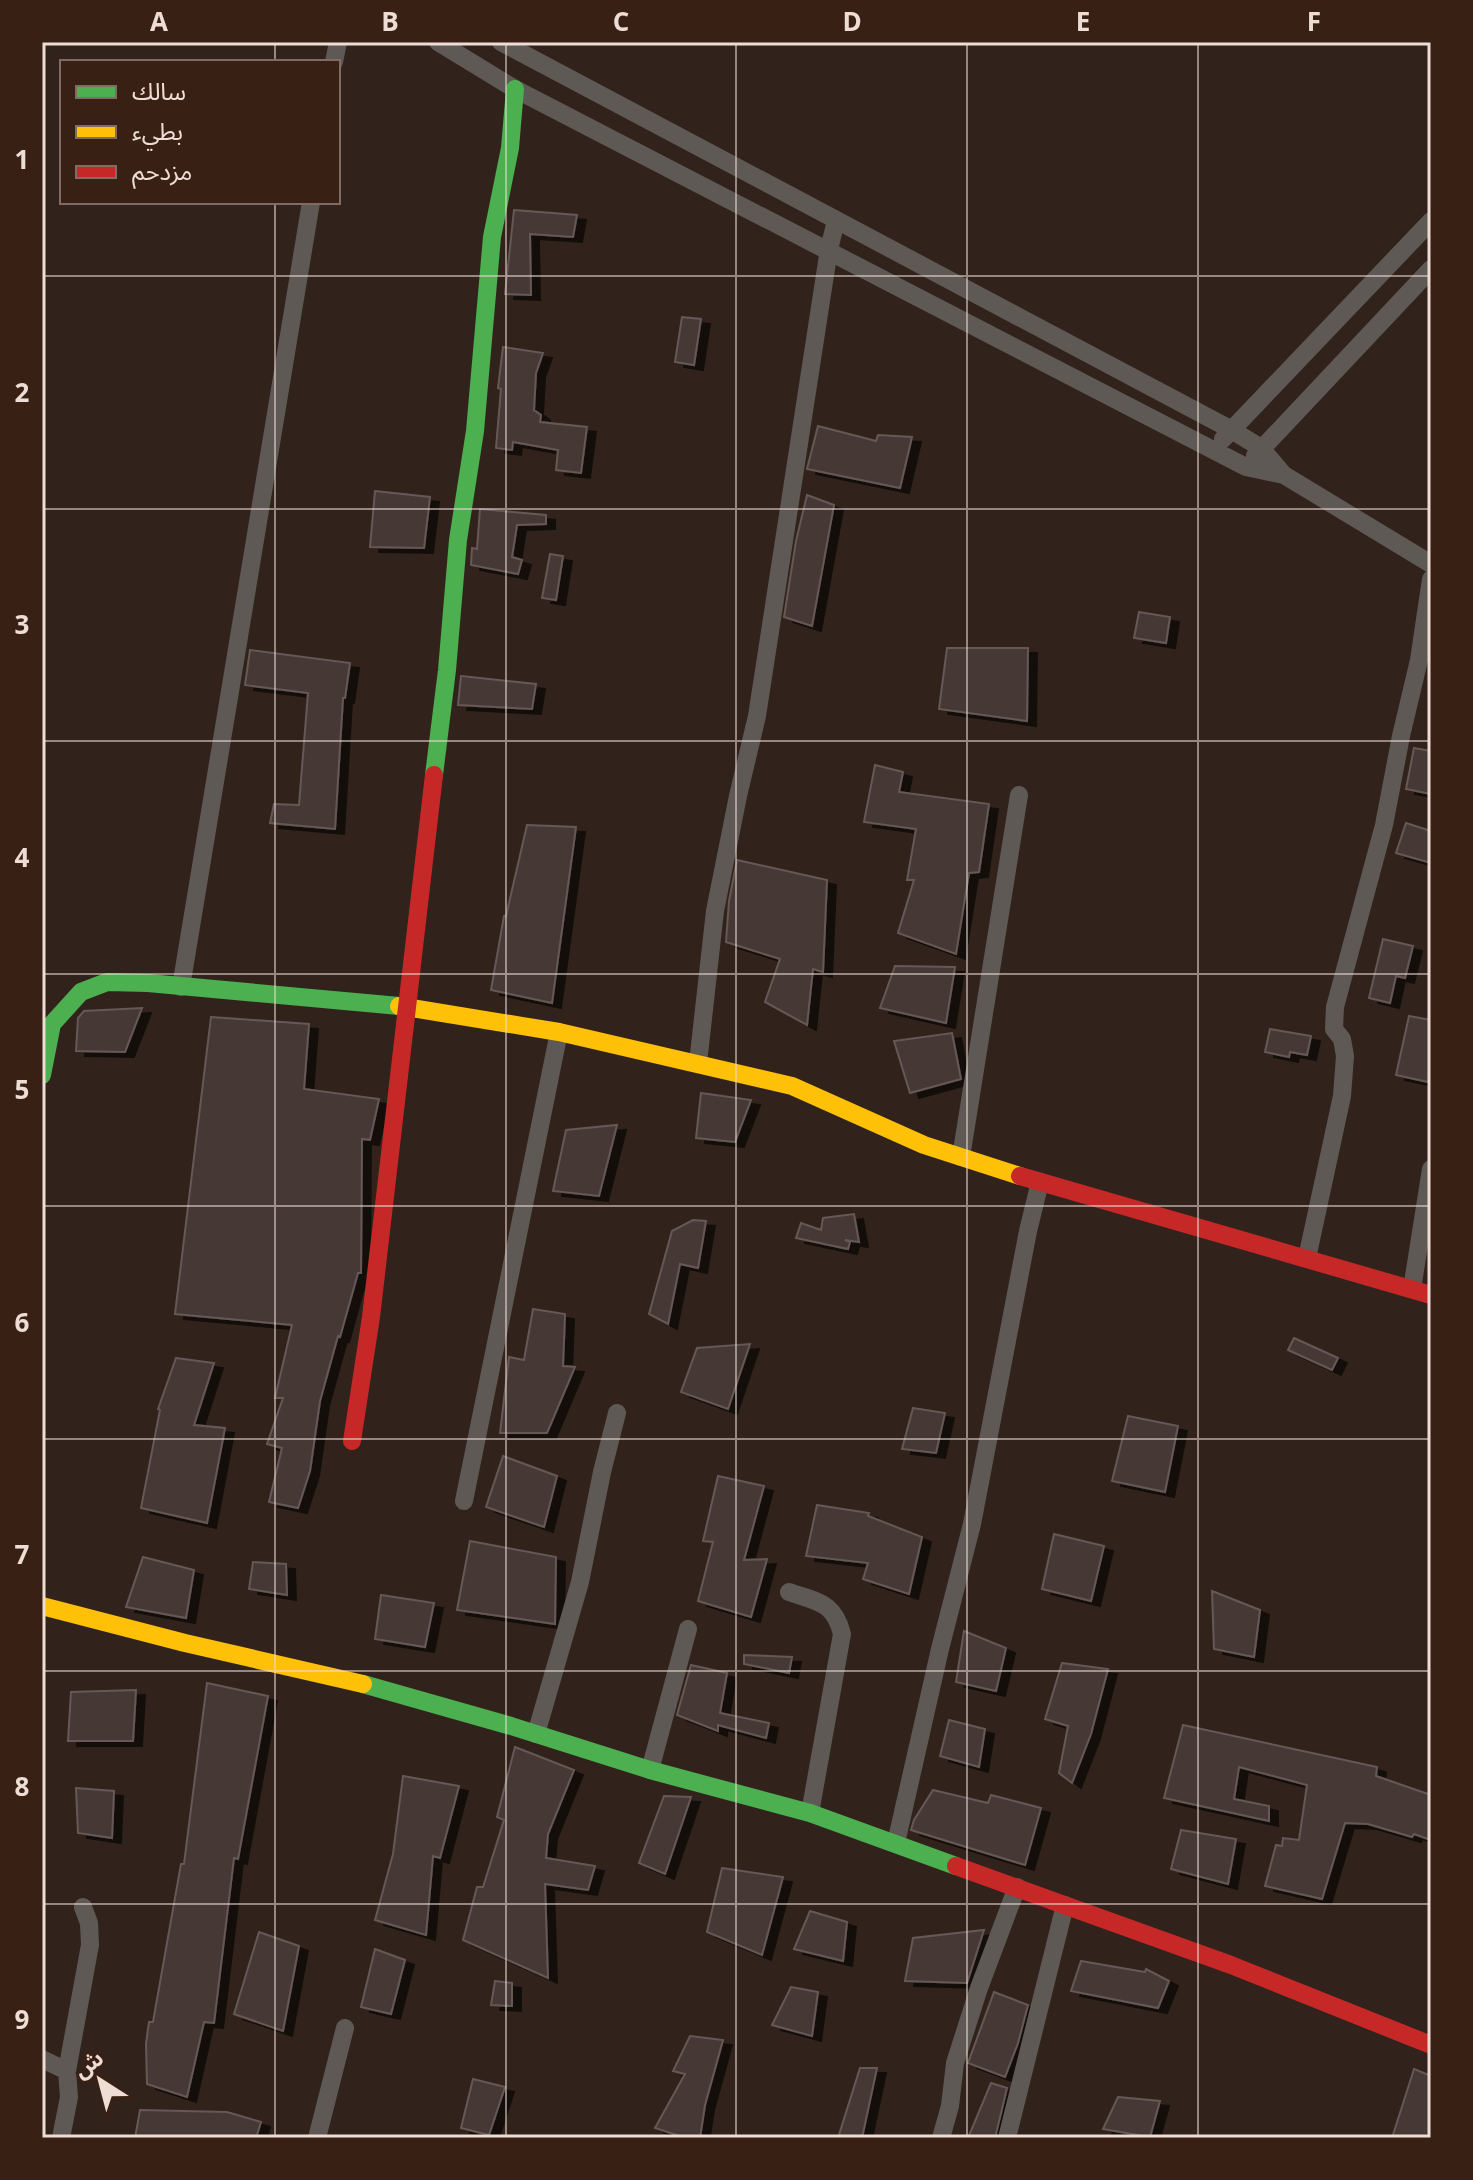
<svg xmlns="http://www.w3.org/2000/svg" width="1473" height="2180" viewBox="0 0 1473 2180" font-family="'Open Sans','Noto Sans Arabic',sans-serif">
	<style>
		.building { fill: #453935; stroke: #655855; stroke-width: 2; filter: url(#shadow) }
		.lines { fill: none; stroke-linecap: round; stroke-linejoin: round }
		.street { stroke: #5f5956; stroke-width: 18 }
		.fast { stroke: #4caf50; stroke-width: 18 }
		.slow { stroke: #ffc107; stroke-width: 18 }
		.jam { stroke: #c62828; stroke-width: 18 }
		.grid { fill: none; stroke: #eeddd5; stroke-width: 2; stroke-opacity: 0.55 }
		.neatline { fill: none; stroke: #eeddd5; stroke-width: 3 }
		.grid-label { font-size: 26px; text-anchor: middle; font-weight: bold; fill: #eeddd5 }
	</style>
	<defs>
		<filter id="shadow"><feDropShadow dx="9" dy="5" stdDeviation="0" flood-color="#0009"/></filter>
	</defs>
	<rect width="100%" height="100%" fill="#31231c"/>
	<path class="building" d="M514,210L577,215L573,237L530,234L531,295L505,294Z
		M682,317L701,319L694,365L675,362Z
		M503,347L543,353L536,373L534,410L541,415L540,422L587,427L581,473L556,470L558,450L513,442L512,450L496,448L501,389L498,388Z
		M818,426L876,441L878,435L912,437L900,488L807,469Z
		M375,491L430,497L424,548L370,547Z
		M807,495L834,505L812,626L784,617L796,541Z
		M480,509L546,515V524L517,525L512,557L522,560L518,574L471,565L472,548L477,549Z
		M550,554L563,556L556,600L542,598Z
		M1139,612L1170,617L1166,643L1134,638Z
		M947,648H1028L1027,721L939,709Z
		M250,650L350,663L345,698H343L335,829L270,823L274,804L299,805L308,693L245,685Z
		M461,676L536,684L532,709L458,705Z
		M1414,748L1431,751V794L1406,789Z
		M875,765L903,772L899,792L989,804L979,872L969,873L956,954L898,933L914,880H907L916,829L864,822Z
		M1406,823L1431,831V863L1396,853Z
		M527,825L576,827L552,1003L491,990L504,916H506Z
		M737,860L827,880L823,972L813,969L807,1025L765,1002L780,959L726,942L729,901Z
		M1383,939L1413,946L1405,978L1396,976L1390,1003L1369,998Z
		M895,966L955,967L946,1023L880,1008Z
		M142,1008L125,1052L76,1051L78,1018L84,1011Z
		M1409,1016L1431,1020V1068L1428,1082L1396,1075Z
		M211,1017L309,1024L304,1089L379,1099L370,1140L362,1139L361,1273H358L340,1337L338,1336L320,1401L310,1471L298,1508L269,1502L282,1448L267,1444L283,1398H275L292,1325L175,1314Z
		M1270,1029L1311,1036L1307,1055L1290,1052L1289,1057L1265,1052Z
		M952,1033L961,1079L910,1093L894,1041Z
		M701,1093L751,1100L735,1142L696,1138Z
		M617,1125L599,1196L553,1191L566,1130Z
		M854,1214L859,1242L845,1240L850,1242L848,1249L796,1238L801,1223L821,1230L823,1218Z
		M693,1220L706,1221L698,1268L680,1264L668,1324L649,1314L672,1231Z
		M533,1309L565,1314L563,1366L575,1367L547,1433H500L509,1357L524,1360Z
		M1294,1338L1338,1358L1332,1370L1288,1350Z
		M750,1344L728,1409L681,1392L697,1348Z
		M176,1358L214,1363L194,1425L225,1428L207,1523L141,1508L160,1410L158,1409Z
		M913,1408L945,1413L936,1453L902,1449Z
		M1128,1416L1178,1426L1165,1492L1112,1481Z
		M503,1456L557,1476L544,1527L486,1507Z
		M718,1476L764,1486L744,1560L767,1559L751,1617L698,1601L713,1542L703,1541Z
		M817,1505L869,1513L868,1516L922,1537L909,1594L863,1579L868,1563L806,1556Z
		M1054,1534L1104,1546L1091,1601L1042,1589Z
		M470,1541L556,1557L555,1624L457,1610Z
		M143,1557L194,1570L186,1618L126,1607Z
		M253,1562L286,1564L287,1595L249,1589Z
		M1212,1591L1260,1610L1254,1657L1214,1649Z
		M381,1595L434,1603L425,1647L375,1639Z
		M964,1631L1006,1648L996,1691L956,1682Z
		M744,1655L792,1657L789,1673L744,1664Z
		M1062,1663L1108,1669L1091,1734L1072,1783L1059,1773L1068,1726L1045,1719Z
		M691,1665L727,1673L720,1713L769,1723L766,1738L718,1725V1731L677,1715Z
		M207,1683L268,1696L238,1859L234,1858L214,2023L204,2022L187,2097L147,2084L146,2044L149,2022H153L181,1864H184Z
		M136,1690L133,1741H68L71,1692Z
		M949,1720L985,1729L979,1767L940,1756Z
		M1183,1725L1377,1767L1376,1776L1431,1795V1840L1414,1834L1412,1837L1368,1824L1345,1823L1322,1899L1265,1886L1276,1845L1282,1846L1283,1838L1299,1840L1307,1785L1239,1767L1234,1799L1269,1806V1821L1164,1798Z
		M515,1747L574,1770L548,1834L546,1858L595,1866L588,1890L545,1884L548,1978L463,1940L477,1887H483L504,1820L497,1817Z
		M403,1776L459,1786L440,1858L433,1856L426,1935L375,1920L393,1854Z
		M76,1788L114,1791L112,1838L78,1833Z
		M933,1790L988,1803L991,1795L1041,1808L1025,1865L911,1830L914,1820Z
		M664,1796L691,1797L665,1874L639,1863Z
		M1181,1830L1236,1839L1228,1884L1171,1869Z
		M722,1868L783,1877L762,1955L707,1932Z
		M810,1911L847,1922L843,1961L794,1949Z
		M984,1930L967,1983L905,1981L913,1938Z
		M259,1932L299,1946L283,2031L234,2014Z
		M375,1949L405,1960L391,2014L361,2007Z
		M1081,1961L1145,1972L1146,1969L1169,1981L1158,2008L1071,1991Z
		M495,1981L512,1983V2006L491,2005Z
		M791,1987L818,1992L812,2036L772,2025Z
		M994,1992L1028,2005L1018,2043L1005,2077L968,2063Z
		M690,2036L723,2040L705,2105L700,2138H686L655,2128L685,2074L673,2071Z
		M860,2068H877L862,2138H838Z
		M1414,2069L1431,2076V2138H1392Z
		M473,2079L505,2087L489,2135L461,2128Z
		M991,2083L1007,2088L995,2138H968Z
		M1118,2097L1160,2101L1150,2137L1103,2129Z
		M140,2110L227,2112L261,2122L256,2138H135Z"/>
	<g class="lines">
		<path class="street" d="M438,42L515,89L1246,467L1284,475
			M501,42L1230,429L1261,448L1284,475L1431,564
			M334,62L338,42
			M1223,439L1431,221
			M1255,456L1431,269
			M181,987L311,202
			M698,1063L715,911L738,796L757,716L829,249L836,221
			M961,1157L1019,795
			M1307,1258L1342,1096L1345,1056L1342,1039L1334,1029L1335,1007L1384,825L1401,736L1419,660L1431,579
			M1412,1289L1431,1169
			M464,1501L559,1032
			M789,1592C818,1602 834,1602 842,1634L810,1813
			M536,1734L580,1582L602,1472L617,1413
			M650,1770L688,1629
			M896,1843L940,1649L972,1524L1028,1231L1040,1182
			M42,2059L67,2071
			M61,2138L69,2097L67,2071L90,1945L89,1923L83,1907
			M317,2138L345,2028
			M941,2138L950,2106L955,2063L979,1988L1017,1887
			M1007,2138L1065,1905"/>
		<path class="fast" d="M434,775L447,670L458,540L475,431L492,237L510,148L515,89
			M42,1075L52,1024L81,992L107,982L148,983L399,1006
			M363,1684L511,1726L650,1770L810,1813L956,1866"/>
		<path class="slow" d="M399,1006L559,1032L792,1086L924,1145L1020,1176
			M42,1606L185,1643L363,1684"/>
		<path class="jam" d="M1020,1176L1431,1295
			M352,1441L371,1317L434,775
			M956,1866L1231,1965L1431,2045"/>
	</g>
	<path class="grid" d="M275,42V62M506,42V2138M736,42V2138M967,42V2138M1198,42V2138M275,202V2138M42,276H1431M42,509H1431M42,741H1431M42,974H1431M42,1206H1431M42,1439H1431M42,1671H1431M42,1904H1431"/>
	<rect width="1473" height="2180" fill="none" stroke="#392014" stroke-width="88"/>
	<rect x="60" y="60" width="280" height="144" fill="#392014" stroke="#816c61" stroke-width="2"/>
	<rect x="76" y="86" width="40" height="12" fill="#4caf50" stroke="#816c61" stroke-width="2"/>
	<text x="132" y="100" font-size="24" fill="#eeddd5">سالك</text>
	<rect x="76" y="126" width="40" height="12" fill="#ffc107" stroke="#816c61" stroke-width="2"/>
	<text x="132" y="140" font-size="24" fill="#eeddd5">بطيء</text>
	<rect x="76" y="166" width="40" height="12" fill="#c62828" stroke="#816c61" stroke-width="2"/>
	<text x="132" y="180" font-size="24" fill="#eeddd5">مزدحم</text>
	<g transform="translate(100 2080) rotate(324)" stroke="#392014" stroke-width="6" paint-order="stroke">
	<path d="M0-6L14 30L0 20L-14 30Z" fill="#eeddd5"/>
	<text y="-12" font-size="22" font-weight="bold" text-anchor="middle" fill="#eeddd5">ش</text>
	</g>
	<rect x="44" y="44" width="1385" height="2092" class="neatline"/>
	<g class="grid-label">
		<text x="159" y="31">A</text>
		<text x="390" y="31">B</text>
		<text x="621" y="31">C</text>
		<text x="852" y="31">D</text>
		<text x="1083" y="31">E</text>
		<text x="1314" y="31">F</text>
		<text x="22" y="169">1</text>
		<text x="22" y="402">2</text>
		<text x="22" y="634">3</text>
		<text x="22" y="867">4</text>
		<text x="22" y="1099">5</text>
		<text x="22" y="1332">6</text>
		<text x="22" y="1564">7</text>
		<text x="22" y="1796">8</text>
		<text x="22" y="2029">9</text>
	</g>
</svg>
